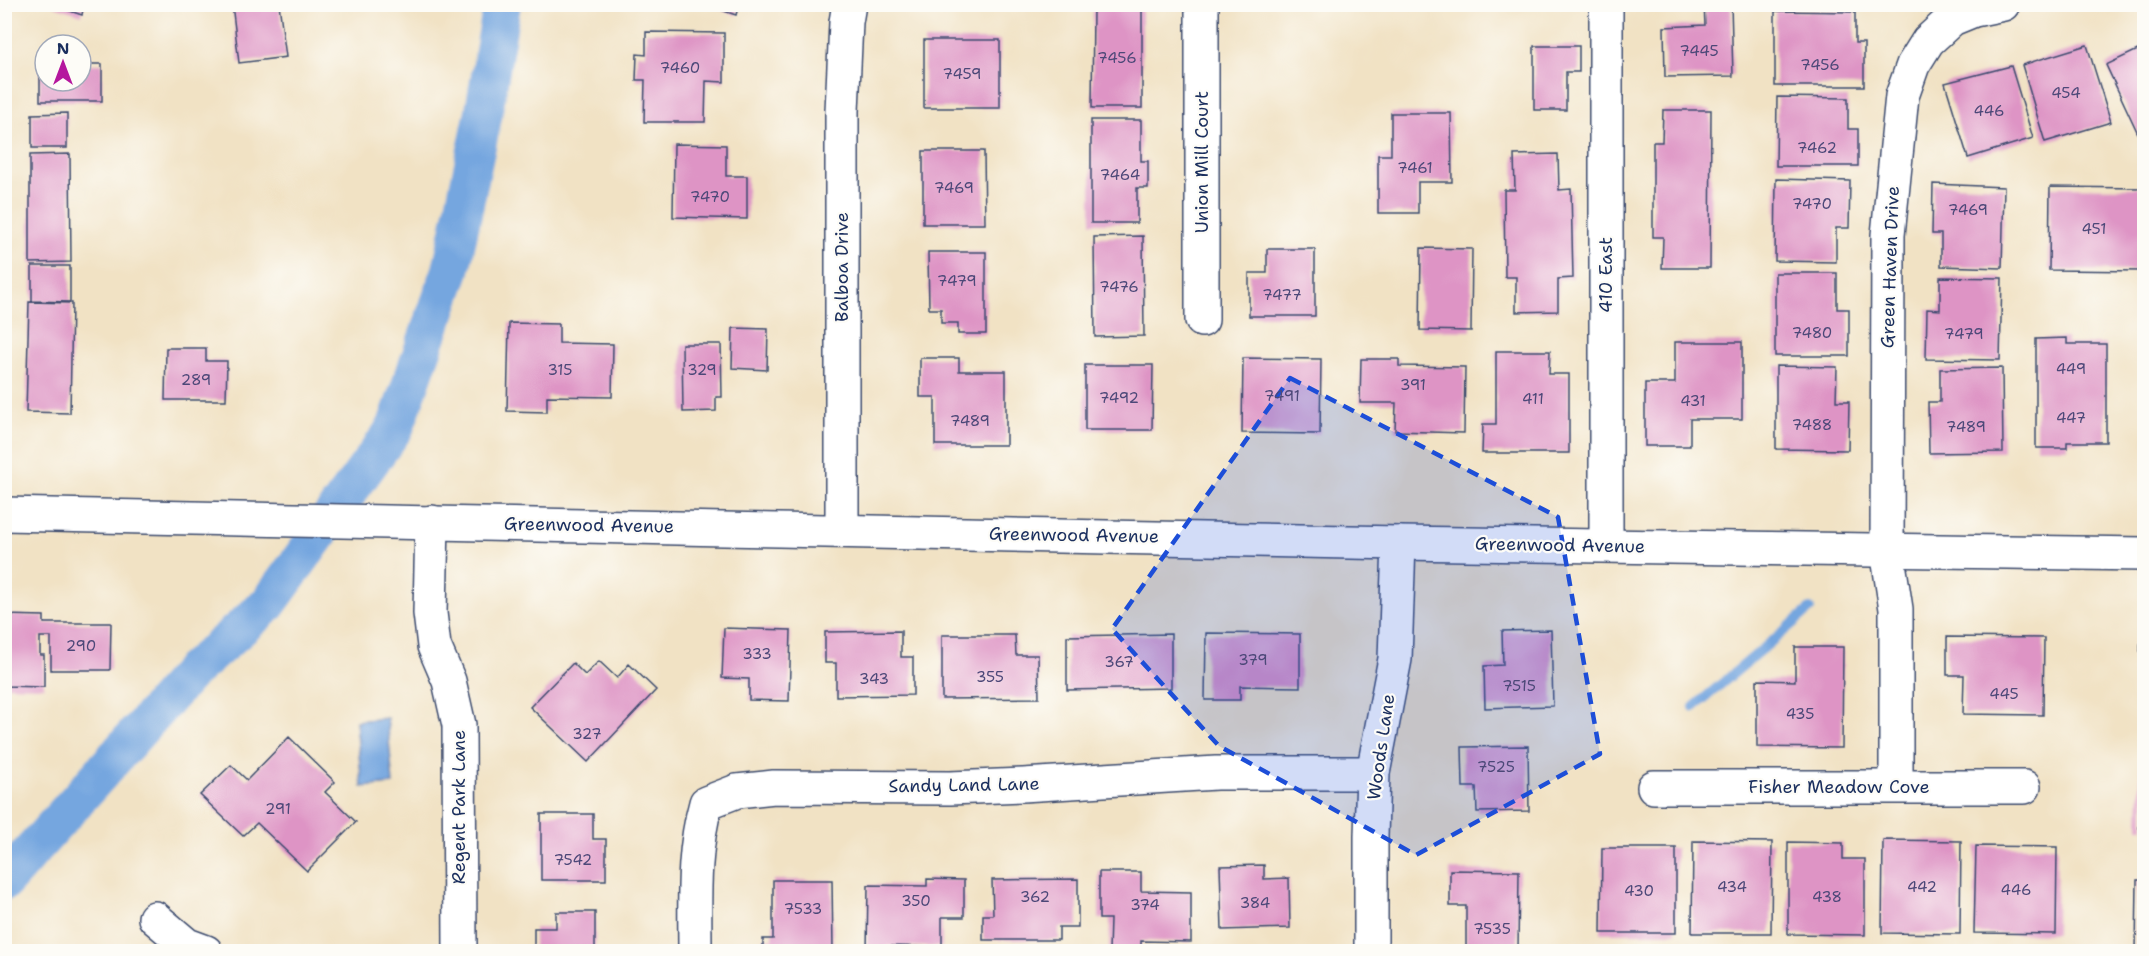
<svg xmlns="http://www.w3.org/2000/svg" width="2149" height="956" viewBox="0 0 2149 956" font-family="'Shantell Sans',sans-serif">
	<style>
		.water { fill: #74a6df; stroke: #486a9e; stroke-width: 1.5 }
		.lines { fill: none; stroke-linecap: round; stroke-linejoin: round }
		.stream { stroke: #74a6df; stroke-width: 10 }
		.canal { stroke: #74a6df; stroke-width: 38 }
		.building { fill: #de94c5 }
		.minor-casing { stroke: #3b4a6d; stroke-width: 36 }
		.tertiary-casing { stroke: #3b4a6d; stroke-width: 36 }
		.minor { stroke: #fff; stroke-width: 33 }
		.tertiary { stroke: #fff; stroke-width: 33 }
		.marked { fill: #1d4ed8; fill-opacity: 0.2; stroke: #1d4ed8; stroke-width: 4.5; stroke-dasharray: 12 8; stroke-linejoin: round }
		.labels { text-anchor: middle; dominant-baseline: central; stroke-width: 4.5; stroke-linejoin: round; paint-order: stroke }
		.number-label { font-size: 15px; fill: #4c4878 }
		.street-label { font-size: 18px; fill: #1b2f5e; stroke: #fdfcf7 }
	</style>
	<rect width="100%" height="100%" fill="#fdfcf7"/>
	<filter id="ink" filterUnits="userSpaceOnUse"><feTurbulence type="fractalNoise" baseFrequency=".0167" numOctaves="2"/><feDisplacementMap in="SourceGraphic" scale="12" xChannelSelector="R" yChannelSelector="G"/><feConvolveMatrix kernelMatrix="1 2 1 2 8 2 1 2 1" color-interpolation-filters="sRGB"/></filter>
	<filter id="wash" filterUnits="userSpaceOnUse"><feTurbulence type="fractalNoise" baseFrequency=".008" numOctaves="4" result="noise"/><feDisplacementMap in="SourceGraphic" scale="24" xChannelSelector="R" yChannelSelector="G"/><feGaussianBlur stdDeviation="1.35" result="paint"/><feColorMatrix in="noise" values="0 0 0 0 0 0 0 0 0 0 0 0 0 0 0 0 0 1.4 0 .05"/><feComposite in="paint" operator="in"/></filter>
	<g filter="url(#wash)">
		<rect width="100%" height="100%" fill="#f1e2c4"/>
		<path class="water" d="M387,718L393,784L362,787L356,721Z"/>
		<g class="lines">
			<path class="stream" d="M1694,707L1810,609"/>
			<path class="canal" d="M4,882L191,672L268,604L395,428L451,270L483,117L502,4"/>
		</g>
		<g id="blocks">
			<path class="building" d="M49,4H84L82,15Z
				M232,4H279L286,57L239,63Z
				M703,4H739L736,15Z
				M1704,4H1731L1733,76L1665,77L1664,27L1705,25Z
				M1093,7H1142V108H1092Z
				M1775,11L1855,12V43H1864V86H1775Z
				M646,32L724,33V82L706,81L705,122H644L645,80H636L637,54L646,55Z
				M924,40H1000V108H924Z
				M2087,45L2111,122L2045,142L2022,65Z
				M1534,46H1579V72H1566V110H1534Z
				M2144,47V138L2141,140L2106,65Z
				M40,64H45V81H81V64H102V101H40Z
				M2011,66L2033,138L1968,158L1945,83Z
				M1777,97L1848,98V129H1858V166H1776Z
				M1663,110H1711L1710,268H1662L1663,237H1653V142H1662Z
				M67,113V148H32V114Z
				M1391,113H1451L1452,182H1418V213H1378V155H1391Z
				M1091,120H1141V161H1148V188H1137V223H1091Z
				M674,144L726,145V176H747V219L673,217Z
				M923,151H984L985,224H923Z
				M70,154L71,262L30,263V155Z
				M1558,154L1559,190L1571,189L1573,278L1558,279V311L1516,312V277H1505L1504,190H1515L1514,155Z
				M1776,179L1850,181L1849,228H1836V262L1775,261Z
				M1933,184L2004,187L2002,268L1941,266V234H1932Z
				M2050,187L2144,188V271L2049,270Z
				M1143,236L1144,336L1095,337L1094,237Z
				M1421,248L1472,249L1471,331L1420,330Z
				M1267,249H1315V316H1249V273H1267Z
				M928,252H986V334H958V323H941V309H929Z
				M32,266H70V302L32,301Z
				M1775,273H1837V309H1849V356H1775Z
				M1940,277L2002,278L2000,360L1926,359L1927,309L1940,310Z
				M29,302L72,303L70,413L26,412Z
				M509,323L559,324V343L613,344L612,397L547,396V412L507,411Z
				M733,328L768,329L767,370L732,368Z
				M2067,338V344H2106V442H2067V448H2036V339Z
				M1675,342H1742V419H1690V446H1645V383H1675Z
				M682,344H721L722,397H716V411L683,412Z
				M166,348H206V361H227L226,400H165Z
				M1496,351H1550L1549,374H1569V453H1482L1483,424H1496Z
				M920,358H959V371H1006V445H935V397H920Z
				M1243,358L1321,359L1320,434L1242,433Z
				M1361,359H1399V366L1465,367L1464,433L1395,431L1396,403H1360Z
				M1085,365H1153L1152,430H1085Z
				M1776,366L1837,367L1836,401H1849L1848,450L1776,449Z
				M2002,368L2003,452L1929,453L1928,402H1940V369Z
				M4,615L44,616V623H111L110,670H51V637H40V655H44V687L4,686Z
				M724,628L791,630L789,701L749,700V679L722,678Z
				M1551,630L1553,706L1485,708L1484,666L1503,665L1502,631Z
				M901,631V657H913V695L836,696V663H825V632Z
				M1206,633L1300,634V687L1240,686V700H1205Z
				M1171,634V688L1067,690V636Z
				M942,635H1015L1016,655H1038L1039,698L942,699Z
				M1947,637L2044,638L2043,715L1963,714L1964,675H1947Z
				M2140,644H2144V721H2139Z
				M1795,647H1843L1842,748L1757,747V680L1795,681Z
				M599,661L617,678L629,664L656,690L588,762L530,707L573,663L585,675Z
				M289,737L335,782L325,792L356,822L307,871L257,823L243,836L200,795L231,765L247,780Z
				M1528,746L1529,811L1477,812L1476,787H1463L1462,747Z
				M2141,748H2144V828H2139Z
				M541,814H593V839H606V880H541Z
				M1883,840L1961,841L1960,934L1882,933Z
				M1693,841L1772,842L1771,933H1692Z
				M1788,842L1843,843V859H1865V935L1788,934Z
				M1976,846L2057,847L2056,934L1974,933Z
				M1602,848H1676V933H1601Z
				M1264,865V879L1289,878L1290,928L1222,930L1220,866Z
				M1450,870L1519,871L1518,952H1466V906H1450Z
				M1099,872H1141V891L1191,892V942L1141,941V952H1109L1110,919H1099Z
				M927,879L964,880V917H942V947L887,946V952H867L868,885L927,886Z
				M1078,879V927H1059V940H983V915H993L992,880Z
				M773,880H832L833,952H763V939H773Z
				M2137,880H2144V952H2136Z
				M556,912H595V952H534V928H556Z"/>
		</g>
	</g>
	<g filter="url(#ink)">
		<use href="#blocks" fill-opacity="0" stroke="#3b4a6d" stroke-width="1.5"/>
		<g class="lines">
			<defs>
				<path id="minor" d="M1606,4V545
					M1202,320V4
					M432,522L430,613L434,646L449,681L459,725L460,952
					M842,530V111L846,22L849,4
					M1654,787H2024
					M1896,787V609L1887,550L1888,235L1902,96L1913,65L1928,41L1952,19L1974,10L2003,4
					M155,918L187,945L206,952
					M695,952C695,900 692,853 706,803L737,791L774,787L950,788L1023,785L1216,773H1373
					M1371,952V836L1373,773L1395,659L1399,543"/>
				<path id="tertiary" d="M4,514L1399,543L2144,554"/>
			</defs>
			<use href="#minor" class="minor-casing"/>
			<use href="#tertiary" class="tertiary-casing"/>
			<use href="#minor" class="minor"/>
			<use href="#tertiary" class="tertiary"/>
		</g>
	</g>
	<path class="marked" d="M1290,378L1558,517L1600,754L1416,855L1219,746L1112,629Z"/>
	<g class="labels">
		<g class="number-label">
			<text x="1699" y="51">7445</text>
			<text x="1117" y="58">7456</text>
			<text x="1820" y="65">7456</text>
			<text x="680" y="68">7460</text>
			<text x="962" y="74">7459</text>
			<text x="2066" y="93">454</text>
			<text x="1989" y="111">446</text>
			<text x="1817" y="148">7462</text>
			<text x="1415" y="168">7461</text>
			<text x="1120" y="175">7464</text>
			<text x="954" y="188">7469</text>
			<text x="710" y="197">7470</text>
			<text x="1812" y="204">7470</text>
			<text x="1968" y="210">7469</text>
			<text x="2094" y="229">451</text>
			<text x="957" y="281">7479</text>
			<text x="1119" y="287">7476</text>
			<text x="1282" y="295">7477</text>
			<text x="1812" y="333">7480</text>
			<text x="1964" y="334">7479</text>
			<text x="2071" y="369">449</text>
			<text x="560" y="370">315</text>
			<text x="702" y="370">329</text>
			<text x="196" y="380">289</text>
			<text x="1413" y="385">391</text>
			<text x="1282" y="396">7491</text>
			<text x="1119" y="398">7492</text>
			<text x="1533" y="399">411</text>
			<text x="1693" y="401">431</text>
			<text x="2071" y="418">447</text>
			<text x="970" y="421">7489</text>
			<text x="1812" y="425">7488</text>
			<text x="1966" y="427">7489</text>
			<text x="81" y="646">290</text>
			<text x="757" y="654">333</text>
			<text x="1253" y="660">379</text>
			<text x="1119" y="662">367</text>
			<text x="990" y="677">355</text>
			<text x="874" y="679">343</text>
			<text x="1519" y="686">7515</text>
			<text x="2004" y="694">445</text>
			<text x="1800" y="714">435</text>
			<text x="587" y="734">327</text>
			<text x="1496" y="767">7525</text>
			<text x="278" y="809">291</text>
			<text x="573" y="860">7542</text>
			<text x="1732" y="887">434</text>
			<text x="1922" y="887">442</text>
			<text x="2016" y="890">446</text>
			<text x="1639" y="891">430</text>
			<text x="1035" y="897">362</text>
			<text x="1827" y="897">438</text>
			<text x="916" y="901">350</text>
			<text x="1255" y="903">384</text>
			<text x="1145" y="905">374</text>
			<text x="803" y="909">7533</text>
			<text x="1492" y="929">7535</text>
		</g>
		<g class="street-label">
			<text transform="translate(1202 162) rotate(-90)">Union Mill Court</text>
			<text transform="translate(842 267) rotate(-90)">Balboa Drive</text>
			<text transform="translate(1890 267) rotate(-88)">Green Haven Drive</text>
			<text transform="translate(1606 275) rotate(-90)">410 East</text>
			<text transform="translate(589 525) rotate(1)">Greenwood Avenue</text>
			<text transform="translate(1074 535) rotate(1)">Greenwood Avenue</text>
			<text transform="translate(1560 545) rotate(1)">Greenwood Avenue</text>
			<text transform="translate(1381 747) rotate(-82)">Woods Lane</text>
			<text transform="translate(964 785) rotate(-1)">Sandy Land Lane</text>
			<text x="1839" y="787">Fisher Meadow Cove</text>
			<text transform="translate(459 807) rotate(-90)">Regent Park Lane</text>
		</g>
	</g>
	<rect width="2149" height="956" fill="none" stroke="#fdfcf7" stroke-width="24"/>
	<g transform="translate(63 63)"><circle r="28" fill="#fdfcf7" stroke="#a3aaba" stroke-width="1.5"/>
	<path d="M0-4.5L10 22L0 15L-10 22Z" fill="#b5179e"/>
	<text y="-9" font-size="16" font-weight="bold" text-anchor="middle" fill="#1b2f5e">N</text>
	</g>
</svg>
